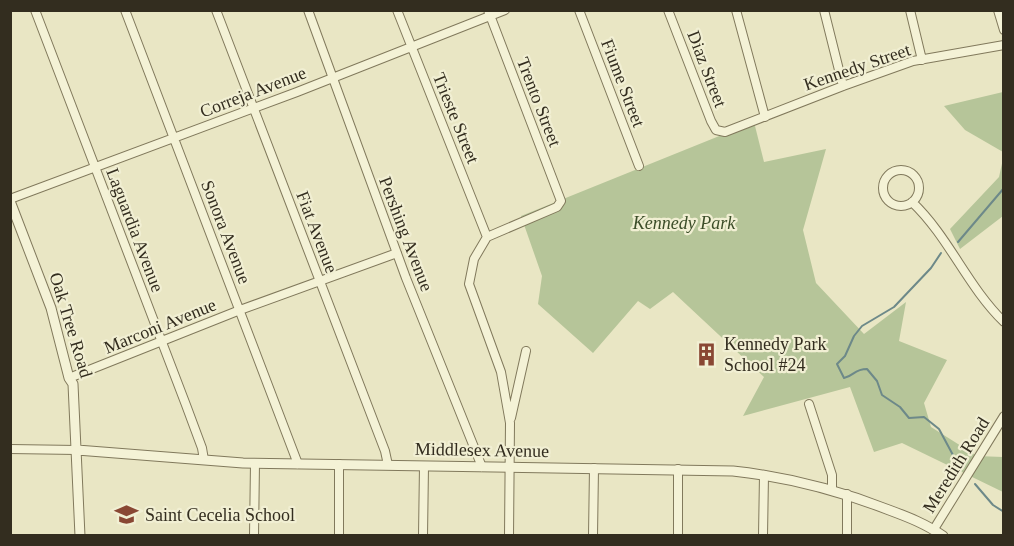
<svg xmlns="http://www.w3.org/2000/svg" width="1014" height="546" viewBox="0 0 1014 546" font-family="Georgia,serif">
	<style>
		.green { fill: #b6c599 }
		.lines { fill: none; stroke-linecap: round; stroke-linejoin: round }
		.stream { stroke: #6d8989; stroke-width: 2 }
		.minor-casing { stroke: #81795c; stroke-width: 10 }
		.tertiary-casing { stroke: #81795c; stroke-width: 11 }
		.minor { stroke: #f4f2d6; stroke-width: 8 }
		.tertiary { stroke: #f4f2d6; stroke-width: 9 }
		.labels { text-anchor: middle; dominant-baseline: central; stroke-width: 4.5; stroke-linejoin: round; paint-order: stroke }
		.street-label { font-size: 18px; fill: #332d1f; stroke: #f1efd3 }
		.park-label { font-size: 18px; font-style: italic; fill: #3b4d28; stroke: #f1efd3 }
		.poi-label { font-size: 18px; fill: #332d1f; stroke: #f1efd3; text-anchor: start }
	</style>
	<rect width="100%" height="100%" fill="#e9e6c4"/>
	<path class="green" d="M1003,92V152L965,130L944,106Z
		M754,122L764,162L826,149L803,230L816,283L864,334L906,302L899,341L947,360L924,403L931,427L977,456L1003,457V492L902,443L874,452L850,387L743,416L764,377L673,292L650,309L638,301L593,353L538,304L542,276L521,216Z
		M1003,159V216L960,249L950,229L999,177Z"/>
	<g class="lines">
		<path class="stream" d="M958,242L1004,188
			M941,253L931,268L894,307L862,326L854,336L845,356L837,364L844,378C854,376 854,369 867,369L877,381L882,395L900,407L909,418L924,417L939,429L961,470
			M975,484L993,505L1004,512"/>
		<defs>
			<path id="minor" d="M35,10L186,405L202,448L204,460
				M125,10L298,464
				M216,10L385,451L388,465
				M308,10L406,278L482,467
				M397,10L487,237
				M488,10L561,201L557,207L487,237L474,259L469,284L501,372L510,423L509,536
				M579,10L639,166
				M668,10L711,121L716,130L725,132L843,86L913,61L1004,45
				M736,10L765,117
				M824,10L843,86
				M910,10L922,60
				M998,10L1004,30
				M883 188a18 18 0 1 1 36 0a18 18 0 1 1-36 0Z
				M10,199L297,92L505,10
				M912,202C949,237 967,286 1004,322
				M69,378L240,310L397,253
				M809,404L832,475V490
				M511,418L526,351
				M10,449L77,450
				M934,529L1004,416
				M254,536L255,463
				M339,536V464
				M423,536L424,466
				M593,536L594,468
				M678,536V469
				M763,536L764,475
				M847,536V494"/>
			<path id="tertiary" d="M10,201L51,308L69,378L73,384L80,536
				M77,450L243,463L733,471C788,477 838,490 889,510C908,517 926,524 943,536"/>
		</defs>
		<use href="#minor" class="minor-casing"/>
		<use href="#tertiary" class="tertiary-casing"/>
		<use href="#minor" class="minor"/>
		<use href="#tertiary" class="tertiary"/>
	</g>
	<defs>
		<symbol id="building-bare" viewBox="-9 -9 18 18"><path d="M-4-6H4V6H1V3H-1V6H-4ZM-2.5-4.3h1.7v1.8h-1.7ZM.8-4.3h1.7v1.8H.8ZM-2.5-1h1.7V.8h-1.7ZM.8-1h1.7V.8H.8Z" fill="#894733" stroke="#f1efd3" stroke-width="2.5" paint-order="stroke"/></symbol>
		<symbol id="school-bare" viewBox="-9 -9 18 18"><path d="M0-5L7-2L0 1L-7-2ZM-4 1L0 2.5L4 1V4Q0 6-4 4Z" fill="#894733" stroke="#f1efd3" stroke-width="2.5" paint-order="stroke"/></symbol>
	</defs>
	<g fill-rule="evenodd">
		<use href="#building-bare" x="690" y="338" width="33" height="33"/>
		<use href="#school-bare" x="110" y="498" width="33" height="33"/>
	</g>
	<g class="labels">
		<g class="street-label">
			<text transform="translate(857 67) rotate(-19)">Kennedy Street</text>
			<text transform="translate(707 69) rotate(69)">Diaz Street</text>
			<text transform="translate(623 83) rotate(69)">Fiume Street</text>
			<text transform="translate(253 92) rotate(-21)">Correja Avenue</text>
			<text transform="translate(539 102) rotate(69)">Trento Street</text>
			<text transform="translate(456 118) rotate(68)">Trieste Street</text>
			<text transform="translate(135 230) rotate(69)">Laguardia Avenue</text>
			<text transform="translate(226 232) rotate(69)">Sonora Avenue</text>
			<text transform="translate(317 232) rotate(69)">Fiat Avenue</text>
			<text transform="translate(406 234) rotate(69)">Pershing Avenue</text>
			<text transform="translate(71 325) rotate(73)">Oak Tree Road</text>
			<text transform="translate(160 326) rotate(-22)">Marconi Avenue</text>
			<text transform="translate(482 450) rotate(1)">Middlesex Avenue</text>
			<text transform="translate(956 465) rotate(-58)">Meredith Road</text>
		</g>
		<g class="park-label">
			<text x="684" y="223">Kennedy Park</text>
		</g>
		<g class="poi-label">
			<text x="724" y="344">Kennedy Park<tspan x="724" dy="21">School #24</tspan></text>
			<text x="145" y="515">Saint Cecelia School</text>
		</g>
	</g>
	<rect width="1014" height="546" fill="none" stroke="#332d1f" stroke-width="24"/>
</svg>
